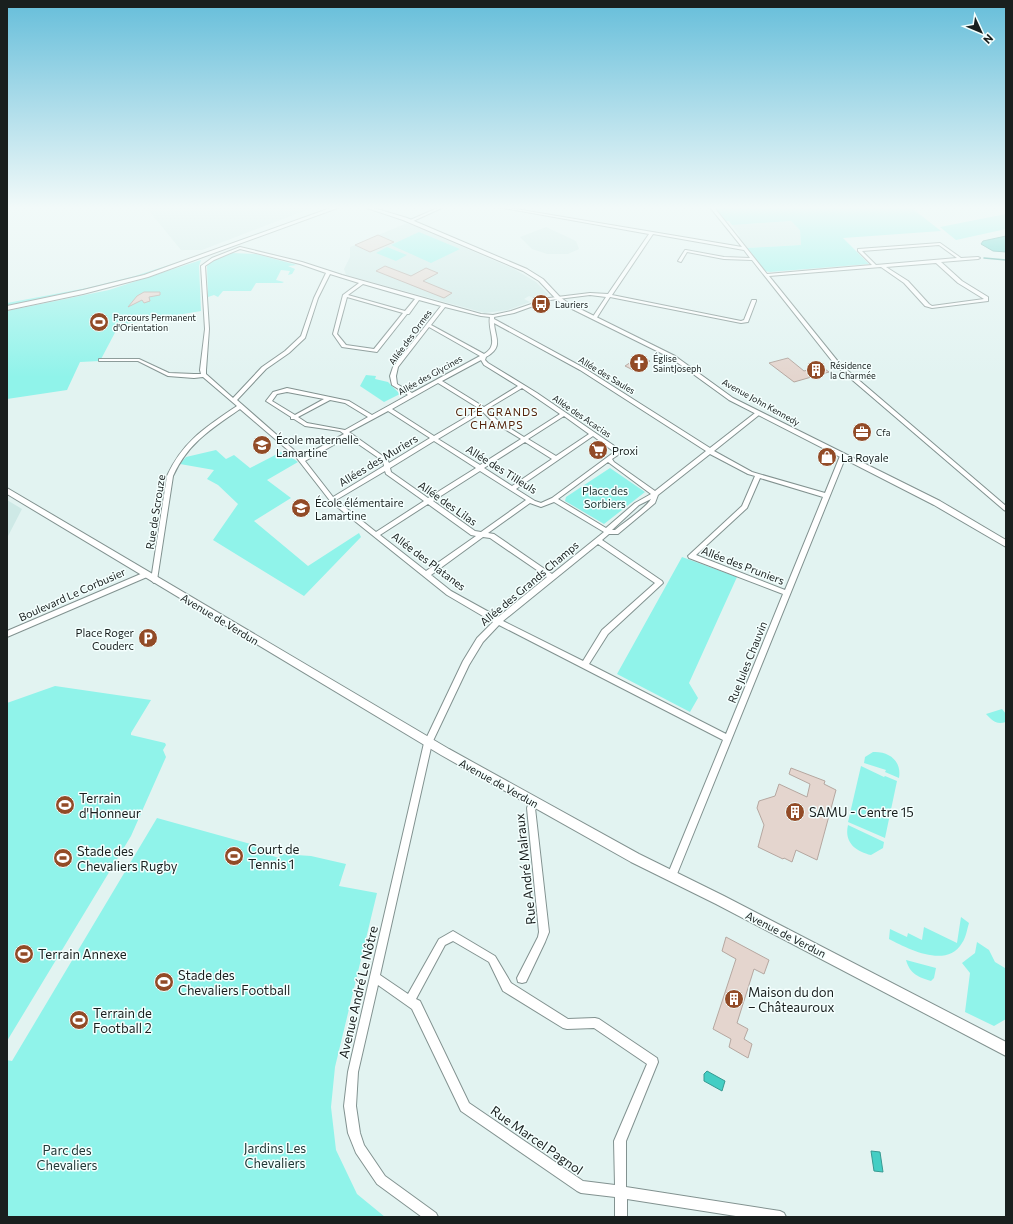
<svg xmlns="http://www.w3.org/2000/svg" width="1013" height="1224" viewBox="0 0 1013 1224" font-family="Commissioner,sans-serif">
	<style>
		.built { fill: #cee9e6 }
		.green { fill: #90f3ea }
		.water { fill: #44cec4; stroke: #379a92 }
		.lines { fill: none; stroke-linecap: round; stroke-linejoin: round }
		.stream { stroke: #379a92; stroke-width: 1.5 }
		.building { fill: #e4d5ce; stroke: #b5a7a0 }
		.street-casing { stroke: #829290; stroke-width: 2 }
		.secondary-casing { stroke: #829290; stroke-width: 2 }
		.primary-casing { stroke: #829290; stroke-width: 2 }
		.street { fill: #fff; fill-rule: evenodd }
		.secondary { fill: #fff; fill-rule: evenodd }
		.primary { fill: #fff; fill-rule: evenodd }
		.labels { text-anchor: middle; dominant-baseline: central; stroke-width: 3; stroke-linejoin: round; paint-order: stroke }
		.far-poi-label { font-size: 9px; fill: #191f1e; stroke: #f4fffe; text-anchor: start }
		.far-street-label { font-size: 9px; fill: #191f1e; stroke: #f4fffe }
		.far-quarter-label { font-size: 11px; letter-spacing: 1px; fill: #54240b; stroke: #f4fffe }
		.poi-label { font-size: 11px; fill: #191f1e; stroke: #f4fffe; text-anchor: start }
		.street-label { font-size: 11px; fill: #191f1e; stroke: #f4fffe }
		.park-label { font-size: 11px; fill: #223937; stroke: #f4fffe }
		.near-poi-label { font-size: 13px; fill: #191f1e; stroke: #f4fffe; text-anchor: start }
		.near-street-label { font-size: 13px; fill: #191f1e; stroke: #f4fffe }
		.near-park-label { font-size: 13px; fill: #223937; stroke: #f4fffe }
	</style>
	<rect width="100%" height="100%" fill="#e2f3f1"/>
	<path class="built" d="M145,206H317L202,250H181Z
		M791,221L800,230L801,245L747,248L738,237L740,236L732,225Z
		M407,223L514,269L536,282L548,294L547,296L537,300L529,296L524,299L530,302L508,310L485,313L346,275L344,269L350,257V247Z
		M546,227L576,241L579,249L568,254H547L532,249L520,237Z
		M7,500L22,509L7,538Z"/>
	<path class="green" d="M713,206H909L941,231L843,238L869,264L770,272L765,271L747,248L801,245L800,230L791,221L732,225L729,221H726Z
		M1006,214V229L956,240L940,227Z
		M270,228C225,246 181,264 135,277C93,289 50,297 7,306V303L87,288L135,276L203,254Z
		M419,232L460,249L431,263L391,245Z
		M387,247L407,255L396,261L376,253Z
		M232,253L256,254L297,265L288,266L295,269L292,274L288,275L290,271L281,270L276,280L284,282L282,283H256L251,291H223L218,297L214,295L208,297L207,266L210,262Z
		M201,260L199,266L201,311L119,325L100,361L80,362L67,390L7,399V311L109,290Z
		M366,375L376,376L375,379L388,382L400,394L384,402L360,386Z
		M216,450L226,459L234,455L250,468L283,451L298,462L267,480L291,498L254,521L308,566L359,533L361,537L304,596L213,540L238,504L218,485L207,479L214,470L180,464L186,457Z
		M610,468L645,492L604,524L565,501L566,497Z
		M682,557L737,577L689,683L698,698L690,712L617,674Z
		M55,686L151,700L131,733V735L165,743L166,745L163,750L166,757L131,836L7,1041V703Z
		M1002,709L1006,714V722C996,725 993,721 986,714Z
		M873,752C889,751 902,761 899,778L885,772L886,770L864,763L865,757Z
		M861,766L884,777L885,776L897,781L885,838L848,822Z
		M157,818L265,848L263,853L279,858L281,854L311,856L346,864L339,886L377,893L335,1067L331,1107L336,1150L357,1194L385,1217H7V1060L12,1061Z
		M848,825L884,842L883,848L871,855C855,851 844,842 848,825Z
		M961,917L969,923C967,929 966,938 962,943C947,969 908,949 889,939L890,929L907,937L908,933L922,940L924,927L957,943Z
		M977,942L989,950L995,962L1005,968L1006,1019L994,1026L965,1012L970,973L962,963L975,953Z
		M906,960L936,968L934,978L931,981C918,977 910,974 906,960Z"/>
	<path class="water" d="M1006,236V252L993,251L981,244L983,241Z
		M707,1071L725,1081L722,1091L704,1081V1074Z
		M871,1151L880,1152L883,1172L874,1171Z"/>
	<g class="lines">
		<path class="stream" d="M984,258L1006,260"/>
	</g>
	<path class="building" d="M378,235L394,242L370,252L355,245Z
		M385,266L411,276L426,268L438,273L423,281L452,293L444,298L376,271Z
		M144,292H160V295L149,297L150,301L144,303L142,300L128,307L137,296Z
		M640,356L650,361L635,371L625,366Z
		M788,358L804,371L821,366L829,372L794,382L769,363Z
		M791,768L825,781L824,784L836,790L817,860L796,850L792,862L784,858L783,859L758,847L764,825L757,808L759,801L775,796L779,784L807,797L810,784L789,774Z
		M726,937L769,960L764,974L754,969L737,1023L748,1029L744,1039L752,1044L748,1058L729,1047L731,1039L713,1029L736,959L722,951Z"/>
	<g class="lines">
		<defs>
			<path id="street" d="M442,206H446L411,222L408,221Z
				M492,206H498L742,247L709,206H713L767,274L872,265L858,251V249L940,243L961,258L978,257L980,258L978,259L941,262L962,281L988,297V301L932,308L925,306L904,283L881,267L769,276L840,364L1006,506V511L1004,510L836,366L752,260L724,259L687,252L681,262L678,261L685,250H686L724,257L750,258L744,250L653,234L612,295L741,321L744,320L752,300H756V301L748,322L741,323L610,297L596,319H594L592,318L606,297L590,295L550,300L514,313L494,317V319L584,368L710,448L755,413H759V415L714,451L752,472L825,493L840,456L843,454L846,456L675,879L672,881L669,879L667,876L723,740L499,625L483,642L469,665L432,743L380,975L408,994L439,939L453,931L495,956L511,983L568,1019L595,1018L599,1019L657,1058L658,1062L626,1141V1187L780,1211L784,1213L786,1217H742L627,1199V1217H615V1197L581,1193L577,1191L461,1111L412,1009L378,985L358,1072L356,1106L360,1133L364,1145L385,1176L436,1213L438,1217H422L377,1184L356,1153L348,1133L344,1106L348,1072L424,743L463,661L477,638L493,622L447,595L331,502L296,457L240,409C211,429 188,443 173,476L157,580L154,583L151,580L167,476C183,441 206,427 237,406L203,377L194,378L168,376L138,361H99V359H139L169,373L194,374H201L200,370L205,329L201,266L212,258L240,247L302,262L342,275L481,314L493,315L511,311L549,298L590,293L608,294L649,234ZM939,245L957,258L876,265L862,251ZM240,249L300,264L326,273L314,298L301,336L285,351L262,367L233,398L206,374V370L209,329L205,266L214,260ZM936,263L958,283L984,299L932,306L929,304L908,281L886,267ZM330,274L359,283L343,295L333,334L342,347L377,352L407,314H409L419,300L441,306L393,367L390,376L392,385L408,395L372,415L349,401L287,388L273,392L266,401L291,417V419H294L305,426L340,431L344,434L302,457L237,400L266,369L289,353L305,338L318,298ZM363,284L415,299L405,311L348,295ZM347,297L403,313L374,349L346,345L337,334ZM445,307L481,316L490,317C487,331 500,345 484,354L431,325ZM494,323L580,370L706,451L655,491L614,462L612,459L618,455L619,451L613,445L537,393L488,363L485,360L486,357C504,347 495,338 494,323ZM429,327L480,356L412,393L397,384L396,376L398,367ZM481,360L484,365L518,386L484,407L442,381ZM438,383L480,409L434,436L392,409ZM522,388L560,414L524,437L497,420L487,409ZM287,392L324,399L295,415L272,401L277,394ZM330,400L345,403L368,417L345,430L307,423L298,417ZM388,411L430,438L389,463L387,459L349,432ZM483,412L493,422L521,439L480,465L438,439ZM564,416L589,434L556,456L528,439ZM593,436L613,451V453L552,498L541,503L535,501L516,489ZM348,437L383,461L384,466L333,497L305,461ZM434,441L476,468L428,498L391,472L390,468ZM525,442L552,459L512,486L484,468ZM710,454L748,474L755,476L742,506L688,556L689,558L783,594L726,734L589,664L608,634L663,583L662,581L602,540L609,534H618L648,509L655,503L658,495ZM608,462L651,494L635,503L606,528L558,499ZM385,471L386,474L424,501L376,532L336,500ZM480,471L526,500L481,532L475,531L433,501ZM760,478L823,497L785,590L696,555L747,508ZM651,499C646,508 623,523 615,530H612L639,505ZM554,502L604,532L552,574L494,534L488,533L530,503L541,507ZM428,504L471,535L476,536L426,571L380,535ZM483,537L490,538L547,577L498,617L451,591L431,575ZM598,544L655,583L602,630L583,661L503,621ZM453,941L489,962L503,991L563,1028L567,1029L594,1028L647,1064L614,1141L615,1185L583,1181L469,1103L420,1001L416,999L445,945Z
				M143,573H145L148,575L147,577L7,637V631Z
				M533,798L536,799L537,802L535,808L549,932L545,942L526,982L522,983L518,982L517,978L538,937L539,932L527,808L530,799Z"/>
			<path id="secondary" d="M361,206H367L407,218L527,269L543,279L560,297L568,303L675,356L733,398L940,501L1006,540V547L934,505L729,400L671,358L564,305L556,299L539,281L523,271L403,220Z
				M7,488L449,749L639,854L724,896L1006,1042V1056L716,904L631,862L441,755L7,494Z"/>
			<path id="primary" d="M336,206H343L148,277L83,294L7,310V306L83,290L144,275Z"/>
		</defs>
		<use href="#street" class="street-casing"/>
		<use href="#secondary" class="secondary-casing"/>
		<use href="#primary" class="primary-casing"/>
		<use href="#street" class="street"/>
		<use href="#secondary" class="secondary"/>
		<use href="#primary" class="primary"/>
	</g>
	<linearGradient id="sky" x2="0" y2="1"><stop stop-color="#66beda"/><stop offset="0.55" stop-color="#f2faf9"/><stop offset="1" stop-color="#f2faf9" stop-opacity="0"/></linearGradient>
	<rect width="1013" height="377" fill="url(#sky)"/>
	<defs>
		<symbol id="bus-disc" viewBox="-11 -11 22 22"><circle r="9.5" fill="#924b27" stroke="#f4fffe"/><path d="M-5-6H5V4H4V6H2V4H-2V6H-4V4H-5ZM-3.5-4V0h7V-4ZM-3.5 1.2v1.5H-2V1.2ZM2 1.2v1.5H3.5V1.2Z" fill="#fff"/></symbol>
		<symbol id="stadium-disc" viewBox="-11 -11 22 22"><circle r="9.5" fill="#924b27" stroke="#f4fffe"/><path d="M0-5a6.5 5 0 1 0 0 10a6.5 5 0 1 0 0-10ZM-3.5-1.8h7v3.6h-7Z" fill="#fff"/></symbol>
		<symbol id="church-disc" viewBox="-11 -11 22 22"><circle r="9.5" fill="#924b27" stroke="#f4fffe"/><path d="M-1.2-6h2.4v3.5h3.3v2.4h-3.3V6h-2.4V-.1h-3.3v-2.4h3.3Z" fill="#fff"/></symbol>
		<symbol id="building-disc" viewBox="-11 -11 22 22"><circle r="9.5" fill="#924b27" stroke="#f4fffe"/><path d="M-4-6H4V6H1V3H-1V6H-4ZM-2.5-4.3h1.7v1.8h-1.7ZM.8-4.3h1.7v1.8H.8ZM-2.5-1h1.7V.8h-1.7ZM.8-1h1.7V.8H.8Z" fill="#fff"/></symbol>
		<symbol id="office-disc" viewBox="-11 -11 22 22"><circle r="9.5" fill="#924b27" stroke="#f4fffe"/><path d="M-6-3h4V-5.5h4V-3h4V5H-6ZM-1-4.5V-3h2v-1.5ZM-6 0V1H6V0Z" fill="#fff"/></symbol>
		<symbol id="school-disc" viewBox="-11 -11 22 22"><circle r="9.5" fill="#924b27" stroke="#f4fffe"/><path d="M0-5L7-2L0 1L-7-2ZM-4 1L0 2.5L4 1V4Q0 6-4 4Z" fill="#fff"/></symbol>
		<symbol id="supermarket-disc" viewBox="-11 -11 22 22"><circle r="9.5" fill="#924b27" stroke="#f4fffe"/><path d="M-6-5.5h2.5l.6 2H6L4.5 2H-2.5L-4.4-4H-6ZM-1.5 3.2a1.3 1.3 0 1 0 .1 0ZM3 3.2a1.3 1.3 0 1 0 .1 0Z" fill="#fff"/></symbol>
		<symbol id="shop-disc" viewBox="-11 -11 22 22"><circle r="9.5" fill="#924b27" stroke="#f4fffe"/><path d="M-5-2.5h2.3a2.7 3.5 0 0 1 5.4 0H5L5.5 6h-11ZM-1.5-2.5h3a1.5 2.3 0 0 0-3 0Z" fill="#fff"/></symbol>
		<symbol id="parking-disc" viewBox="-11 -11 22 22"><circle r="9.5" fill="#924b27" stroke="#f4fffe"/><path d="M-3.5-5.5H1a3.5 3.5 0 0 1 0 7H-1V5.5H-3.5ZM-1-3.4V-.6H.8a1.4 1.4 0 0 0 0-2.8Z" fill="#fff"/></symbol>
	</defs>
	<g fill-rule="evenodd">
		<use href="#bus-disc" x="530" y="293" width="22" height="22"/>
		<use href="#stadium-disc" x="88" y="311" width="22" height="22"/>
		<use href="#church-disc" x="628" y="352" width="22" height="22"/>
		<use href="#building-disc" x="805" y="359" width="22" height="22"/>
		<use href="#office-disc" x="851" y="421" width="22" height="22"/>
		<use href="#school-disc" x="251" y="434" width="22" height="22"/>
		<use href="#supermarket-disc" x="587" y="439" width="22" height="22"/>
		<use href="#shop-disc" x="816" y="446" width="22" height="22"/>
		<use href="#school-disc" x="290" y="497" width="22" height="22"/>
		<use href="#parking-disc" x="137" y="627" width="22" height="22"/>
		<use href="#stadium-disc" x="54" y="794" width="22" height="22"/>
		<use href="#building-disc" x="784" y="801" width="22" height="22"/>
		<use href="#stadium-disc" x="223" y="845" width="22" height="22"/>
		<use href="#stadium-disc" x="52" y="847" width="22" height="22"/>
		<use href="#stadium-disc" x="13" y="943" width="22" height="22"/>
		<use href="#stadium-disc" x="153" y="971" width="22" height="22"/>
		<use href="#building-disc" x="723" y="988" width="22" height="22"/>
		<use href="#stadium-disc" x="68" y="1009" width="22" height="22"/>
	</g>
	<g class="labels">
		<g class="far-poi-label">
			<text x="555" y="304">Lauriers</text>
			<text x="113" y="317">Parcours Permanent<tspan x="113" dy="10">d'Orientation</tspan></text>
			<text x="653" y="358">Église<tspan x="653" dy="10">SaintJoseph</tspan></text>
			<text x="830" y="365">Résidence<tspan x="830" dy="10">la Charmée</tspan></text>
			<text x="876" y="432">Cfa</text>
		</g>
		<g class="far-street-label">
			<text transform="translate(410 337) rotate(-54)">Allée des Ormes</text>
			<text transform="translate(430 375) rotate(-29)">Allée des Glycines</text>
			<text transform="translate(607 375) rotate(31)">Allée des Saules</text>
			<text transform="translate(761 402) rotate(29)">Avenue John Kennedy</text>
			<text transform="translate(582 416) rotate(34)">Allée des Acacias</text>
		</g>
		<g class="far-quarter-label">
			<text x="497" y="411">CITÉ GRANDS<tspan x="497" dy="13">CHAMPS</tspan></text>
		</g>
		<g class="poi-label">
			<text x="276" y="439">École maternelle<tspan x="276" dy="13">Lamartine</tspan></text>
			<text x="612" y="450">Proxi</text>
			<text x="841" y="457">La Royale</text>
			<text x="315" y="502">École élémentaire<tspan x="315" dy="13">Lamartine</tspan></text>
			<text x="134" y="632" text-anchor="end">Place Roger<tspan x="134" dy="13">Couderc</tspan></text>
		</g>
		<g class="street-label">
			<text transform="translate(378 460) rotate(-31)">Allées des Muriers</text>
			<text transform="translate(502 469) rotate(32)">Allée des Tilleuls</text>
			<text transform="translate(448 503) rotate(35)">Allée des Lilas</text>
			<text transform="translate(155 512) rotate(-81)">Rue de Scrouze</text>
			<text transform="translate(429 561) rotate(37)">Allée des Platanes</text>
			<text transform="translate(743 565) rotate(21)">Allée des Pruniers</text>
			<text transform="translate(529 583) rotate(-40)">Allée des Grands Champs</text>
			<text transform="translate(72 594) rotate(-24)">Boulevard Le Corbusier</text>
			<text transform="translate(220 619) rotate(31)">Avenue de Verdun</text>
			<text transform="translate(747 662) rotate(-68)">Rue Jules Chauvin</text>
			<text transform="translate(499 783) rotate(29)">Avenue de Verdun</text>
			<text transform="translate(786 934) rotate(27)">Avenue de Verdun</text>
		</g>
		<g class="park-label">
			<text x="605" y="490">Place des<tspan x="605" dy="13">Sorbiers</tspan></text>
		</g>
		<g class="near-poi-label">
			<text x="79" y="798">Terrain<tspan x="79" dy="15">d'Honneur</tspan></text>
			<text x="809" y="812">SAMU - Centre 15</text>
			<text x="248" y="849">Court de<tspan x="248" dy="15">Tennis 1</tspan></text>
			<text x="77" y="851">Stade des<tspan x="77" dy="15">Chevaliers Rugby</tspan></text>
			<text x="38" y="954">Terrain Annexe</text>
			<text x="178" y="975">Stade des<tspan x="178" dy="15">Chevaliers Football</tspan></text>
			<text x="748" y="992">Maison du don<tspan x="748" dy="15">– Châteauroux</tspan></text>
			<text x="93" y="1013">Terrain de<tspan x="93" dy="15">Football 2</tspan></text>
		</g>
		<g class="near-street-label">
			<text transform="translate(525 869) rotate(-96)">Rue André Malraux</text>
			<text transform="translate(358 992) rotate(-77)">Avenue André Le Nôtre</text>
			<text transform="translate(537 1140) rotate(35)">Rue Marcel Pagnol</text>
		</g>
		<g class="near-park-label">
			<text x="275" y="1148">Jardins Les<tspan x="275" dy="15">Chevaliers</tspan></text>
			<text x="67" y="1150">Parc des<tspan x="67" dy="15">Chevaliers</tspan></text>
		</g>
	</g>
	<rect width="1013" height="1224" fill="none" stroke="#191f1e" stroke-width="16"/>
	<g transform="translate(981 32) rotate(134)" stroke="#f4fffe" stroke-width="3" paint-order="stroke">
	<path d="M0-3L7 15L0 10L-7 15Z" fill="#191f1e"/>
	<text y="-6" font-size="11" font-weight="bold" text-anchor="middle" fill="#191f1e">N</text>
	</g>
</svg>
